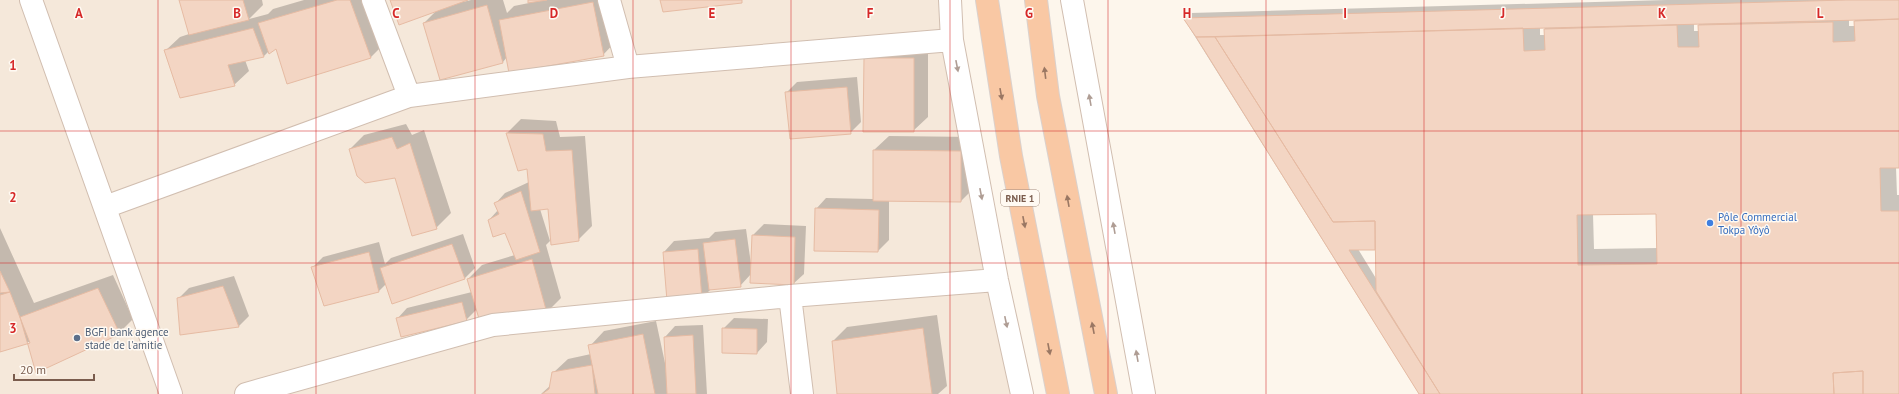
<svg xmlns="http://www.w3.org/2000/svg" width="1899" height="394" viewBox="0 0 1899 394" font-family="'PT Sans',sans-serif">
	<style>
		.residential { fill: #f5e8da }
		.shadow { fill: #0003; fill-rule: evenodd }
		.building { fill: #f3d5c3; stroke: #e6bba3; fill-rule: evenodd }
		.lines { fill: none; stroke-linecap: round; stroke-linejoin: round }
		.minor-casing { stroke: #d1beb0; stroke-width: 24 }
		.trunk-casing { stroke: #dad1cd; stroke-width: 24 }
		.minor { stroke: #fff; stroke-width: 22 }
		.trunk { stroke: #f9c8a4; stroke-width: 22 }
		.oneway { fill: #af9d94 }
		.oneway2 { fill: #9a7763 }
		.grid { fill: none; stroke: #d62828; stroke-width: 1; stroke-opacity: 0.55 }
		.shop-dot { fill: #3f7fe0; stroke: #fffaf3; stroke-width: 1.5 }
		.service-dot { fill: #5c6f8a; stroke: #fffaf3; stroke-width: 1.5 }
		.labels { text-anchor: middle; dominant-baseline: central; stroke-width: 3; stroke-linejoin: round; paint-order: stroke }
		.shield { fill: #fffaf3; stroke: #a28b7f; stroke-width: 1 }
		.shield-label { font-size: 10px; font-weight: bold; fill: #7a5c4d }
		.shop-label { font-size: 11px; fill: #366cbe; stroke: #fffaf3; text-anchor: start }
		.service-label { font-size: 11px; fill: #4e5e75; stroke: #fffaf3; text-anchor: start }
		.grid-label { font-size: 13px; text-anchor: middle; font-weight: bold; fill: #d62828; stroke: #fffaf3; stroke-width: 3; stroke-linejoin: round; paint-order: stroke }
	</style>
	<rect width="100%" height="100%" fill="#fdf6ec"/>
	<path class="residential" d="M0,0H941L1013,394H0Z"/>
	<path class="shadow" d="M180,0H262L263,5L249,19L268,14L273,9L304,0H369L385,43L371,57L288,82L277,48L269,51L264,56L245,60L249,71L234,85L165,51L180,37L189,34Z
		M391,0H465L463,2L471,0H503L507,13L514,6L529,3V0H609L617,40L603,55L507,57L503,62L440,79L424,23L437,10Z
		M1666,0H1899V167H1896L1897,195H1899V394H1419L1184,19L1190,13ZM1849,20H1855L1856,26H1849ZM1694,24H1699V31H1694ZM1540,28H1545V35H1540ZM1657,213L1658,248L1594,249L1593,214ZM1358,249H1376L1377,280Z
		M928,44V117L913,131L865,58Z
		M857,77L861,122L850,133L786,93L797,82Z
		M521,119L556,121L560,137L585,136L592,226L578,240L549,208L540,209L550,241L546,245L561,298L547,312L477,309L466,320L397,319L407,308L472,292L468,279L482,265L515,255L506,232L489,220L498,210L495,204L505,193L529,182L528,168L519,170L507,133Z
		M406,124L412,135L424,130L451,213L436,228L395,177L350,149L364,135Z
		M889,136L975,137V187L961,201L889,200V240L878,251L816,209L826,198L874,199V150Z
		M764,224L806,226L804,274L793,284L751,274L740,286L711,289L702,298L667,300L664,252L674,241L709,238L715,232L746,229L752,271L753,235Z
		M0,228L34,303L113,275L133,319L119,333L28,342L0,351Z
		M463,234L475,268L464,279L386,284L379,291L312,268L323,257L379,242L385,264L391,258Z
		M234,276L249,316L239,326L181,333L178,299L189,288Z
		M937,315L947,386L938,394H838L833,341L847,327Z
		M734,318L768,319L767,342L757,353L723,329Z
		M656,321L665,363V337L675,326L703,325L707,394H541L551,385L553,373L568,359L591,354L590,346L604,331Z"/>
	<path class="building" d="M179,0H243L249,20L189,35Z
		M337,0H350L371,58L287,84L276,49L269,54L258,23Z
		M390,0H468L399,25Z
		M528,0H547L528,3Z
		M660,0H742V3L663,12Z
		M1846,0H1899V19L1196,37L1183,18Z
		M593,2L604,56L509,73L499,20Z
		M487,5L503,63L440,80L423,23Z
		M1899,19V168H1880L1881,211H1899V394H1863V371L1833,373L1834,394H1440L1376,291L1375,221L1333,222L1215,37L1523,28L1524,51L1545,50L1544,29L1677,25L1678,47H1699L1698,25L1833,22V42L1855,41L1854,21ZM1656,214L1657,264L1578,265L1577,215Z
		M253,28L264,57L228,65L235,86L180,98L164,50Z
		M1196,37H1215L1333,222L1375,221V250H1349L1440,394H1419Z
		M864,58H914V132H863Z
		M847,87L851,134L790,139L785,92Z
		M506,133L543,134L546,151L572,150L579,241L551,245L548,209L531,211L527,169L518,171Z
		M392,137L397,149L410,143L437,229L412,236L395,178L365,183L357,176L349,149Z
		M873,150L961,151V202L873,201Z
		M521,191L540,252L516,260L505,233L493,237L488,220L499,214L494,203Z
		M815,208L879,210L878,252L814,251Z
		M752,235L795,237L794,285L750,283Z
		M735,239L741,287L709,290L703,243Z
		M452,244L465,279L392,304L380,268Z
		M698,249L702,299L667,301L663,252Z
		M369,252L379,292L324,306L311,267Z
		M532,259L547,313L480,322L467,279Z
		M0,271L10,292L0,293Z
		M223,286L239,327L180,335L177,298Z
		M98,288L120,334L36,373L20,317Z
		M10,292L30,343L0,352V295Z
		M462,302L467,321L401,337L396,318Z
		M722,328L757,329V354L722,353Z
		M923,328L932,394H837L832,341Z
		M643,334L655,394H598L588,345Z
		M693,335L696,394H667L664,337Z
		M592,365L595,394H542L549,389L552,372Z
		M1863,371V394H1834L1833,373Z"/>
	<g class="lines">
		<defs>
			<path id="minor" d="M31,0L171,394
				M373,0L409,96
				M609,0L628,67
				M950,0L952,40L997,280L1022,394
				M1072,0L1144,394
				M105,207L409,96L628,67L952,40
				M790,296L802,394
				M246,394L493,325L790,296L997,280"/>
			<path id="trunk" d="M987,0L1011,156L1058,394
				M1036,0L1048,96L1106,394"/>
		</defs>
		<use href="#minor" class="minor-casing"/>
		<use href="#trunk" class="trunk-casing"/>
		<use href="#minor" class="minor"/>
		<use href="#trunk" class="trunk"/>
	</g>
	<defs><path id="oneway-solid" d="M-6-.8H1V-3.2L6.5 0L1 3.2V.8H-6Z"/></defs>
	<g class="oneway">
		<use href="#oneway-solid" transform="translate(957 66) rotate(79)"/>
		<use href="#oneway-solid" transform="translate(1090 100) rotate(-100)"/>
		<use href="#oneway-solid" transform="translate(981 194) rotate(79)"/>
		<use href="#oneway-solid" transform="translate(1114 228) rotate(-100)"/>
		<use href="#oneway-solid" transform="translate(1006 322) rotate(78)"/>
		<use href="#oneway-solid" transform="translate(1137 356) rotate(-100)"/>
	</g>
	<g class="oneway2">
		<use href="#oneway-solid" transform="translate(1045 73) rotate(-97)"/>
		<use href="#oneway-solid" transform="translate(1001 94) rotate(80)"/>
		<use href="#oneway-solid" transform="translate(1068 201) rotate(-100)"/>
		<use href="#oneway-solid" transform="translate(1024 222) rotate(79)"/>
		<use href="#oneway-solid" transform="translate(1093 328) rotate(-101)"/>
		<use href="#oneway-solid" transform="translate(1049 349) rotate(79)"/>
	</g>
	<path class="grid" d="M158,0V394M316,0V394M475,0V394M633,0V394M791,0V394M950,0V394M1108,0V394M1266,0V394M1424,0V394M1582,0V394M1741,0V394M0,131H1899M0,263H1899"/>
	<circle class="shop-dot" cx="1710" cy="223" r="4"/>
	<circle class="service-dot" cx="77" cy="338" r="4"/>
	<g class="labels">
		<rect class="shield" x="1001" y="190" width="38" height="16" rx="3"/>
		<g class="shield-label">
			<text x="1020" y="198">RNIE 1</text>
		</g>
		<g class="shop-label">
			<text x="1718" y="217">Pôle Commercial<tspan x="1718" dy="13">Tokpa Yôyô</tspan></text>
		</g>
		<g class="service-label">
			<text x="85" y="332">BGFI bank agence<tspan x="85" dy="13">stade de l'amitie</tspan></text>
		</g>
	</g>
	<g class="grid-label">
		<text x="79" y="18">A</text>
		<text x="237" y="18">B</text>
		<text x="396" y="18">C</text>
		<text x="554" y="18">D</text>
		<text x="712" y="18">E</text>
		<text x="870" y="18">F</text>
		<text x="1029" y="18">G</text>
		<text x="1187" y="18">H</text>
		<text x="1345" y="18">I</text>
		<text x="1503" y="18">J</text>
		<text x="1662" y="18">K</text>
		<text x="1820" y="18">L</text>
		<text x="13" y="70">1</text>
		<text x="13" y="202">2</text>
		<text x="13" y="333">3</text>
	</g>
	<path d="M14 374v6h80v-6" fill="none" stroke="#7a5c4d" stroke-width="2"/>
	<text x="20" y="374" font-size="12" fill="#7a5c4d" stroke="#fffaf3" stroke-width="3" paint-order="stroke">20 m</text>
</svg>
